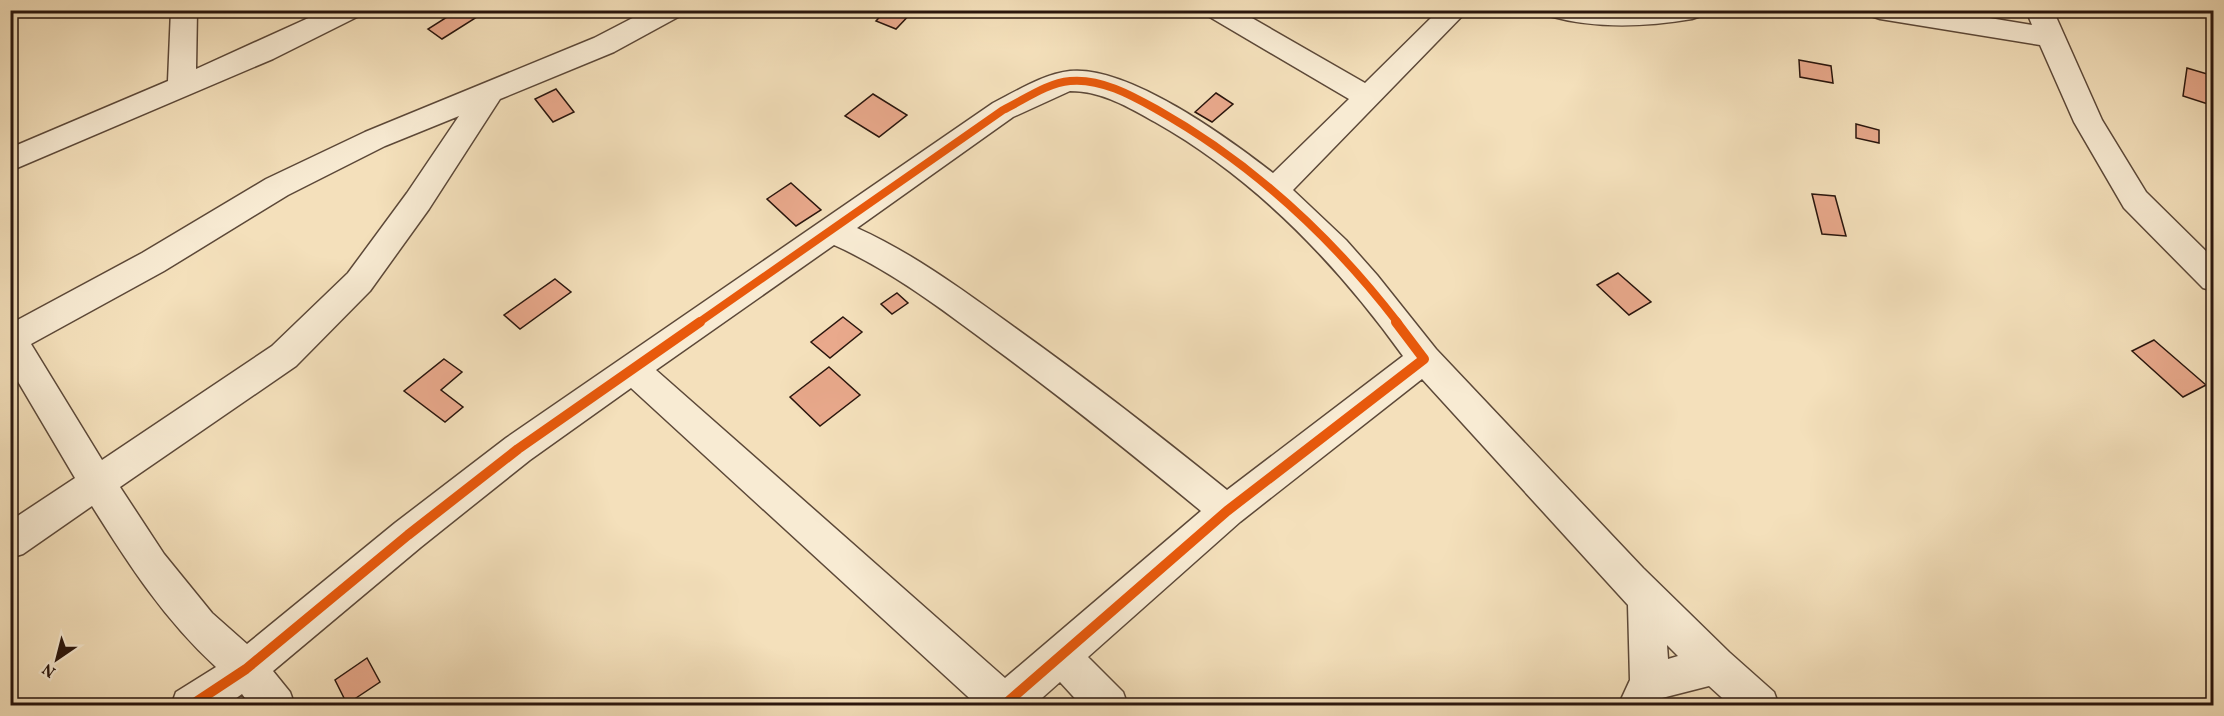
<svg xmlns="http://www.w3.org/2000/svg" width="2224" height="716" viewBox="0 0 2224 716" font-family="Vollkorn,serif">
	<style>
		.building { fill: #e9a98c; stroke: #29150d; stroke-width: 1.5 }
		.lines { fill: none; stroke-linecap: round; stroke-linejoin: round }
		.street-casing { stroke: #5c4838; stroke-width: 3 }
		.street { fill: #f8ebd3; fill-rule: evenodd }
		.cycleway-far1-casing { stroke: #f8ebd3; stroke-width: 11 }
		.cycleway-casing { stroke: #f8ebd3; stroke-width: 14 }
		.cycleway-far1 { stroke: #e8590c; stroke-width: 8 }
		.cycleway { stroke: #e8590c; stroke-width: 10 }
	</style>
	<rect width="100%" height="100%" fill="#f4e0bb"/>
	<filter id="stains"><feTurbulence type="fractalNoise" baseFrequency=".00333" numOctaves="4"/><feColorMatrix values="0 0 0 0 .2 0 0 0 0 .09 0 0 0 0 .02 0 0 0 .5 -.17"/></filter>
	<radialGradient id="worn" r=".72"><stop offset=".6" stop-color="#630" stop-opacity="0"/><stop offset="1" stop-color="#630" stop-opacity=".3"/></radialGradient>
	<path class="building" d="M458,10H468L477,17L442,39L428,29Z
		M886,10H914L896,29L876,21Z
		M1799,60L1831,66L1833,83L1800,77Z
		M2187,68L2214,76V106L2183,96Z
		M556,89L574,112L553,122L535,99Z
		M1216,93L1233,104L1212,122L1195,112Z
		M873,94L907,115L879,137L845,116Z
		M1856,124L1879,130V143L1856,138Z
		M791,183L821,210L796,226L767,199Z
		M1812,194L1835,196L1846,236L1822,234Z
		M1618,273L1651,302L1629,315L1597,285Z
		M555,279L571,292L520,329L504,315Z
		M897,293L908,303L892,314L881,304Z
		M843,317L862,332L830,358L811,342Z
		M2154,340L2206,385L2183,397L2132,351Z
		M444,359L462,372L441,390L463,407L445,422L404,391Z
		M829,367L860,395L820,426L790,397Z
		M367,658L380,682L347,704L335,680Z"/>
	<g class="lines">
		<defs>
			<path id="street" d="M171,10H197L196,69L326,10H363L359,16L273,59L10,171V148L168,81Z
				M648,10H684L680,16L614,52L500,99L429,209L370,291L296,366L120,487L164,554L212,613L247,644L395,523L506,438L993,103C1017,91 1043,74 1070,71C1128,65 1228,138 1273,173L1349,99L1208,16L1204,10H1238L1365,83L1439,10H1468L1293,190L1346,240L1377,275L1436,349L1643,568L1729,652L1774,692L1779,706H1731L1709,686L1662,698L1658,706H1618L1630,680L1628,605L1422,379L1240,522L1088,657L1123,692L1128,706H1082L1060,682L1033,706H978L631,388L530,460L421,547L273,671L290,692L295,706H251L242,694L225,706H171L176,692L216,667C164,619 129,565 92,506L23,554L10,558V521L75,478L10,368V324L142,253L266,179L365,132L594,38ZM1070,91C1102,91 1128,107 1155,122C1256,179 1336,263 1403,356L1227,490C1158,434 1087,379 1014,327C964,291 913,253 857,228L1013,117ZM459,116L407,193L348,273L272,346L102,460L31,344L164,271L288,195L385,146ZM834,245C892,271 943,310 994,348C1065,400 1133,455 1201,511L1005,678L656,370ZM1667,645L1678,656L1668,659Z
				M1545,10H1705L1701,16L1692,19C1644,27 1596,29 1549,16Z
				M1867,10H1941L2032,25L2026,10H2053L2102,120L2146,192L2214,259V291L2203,288L2124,208L2074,122L2040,45L1880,19L1871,16Z"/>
		</defs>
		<use href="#street" class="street-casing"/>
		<use href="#street" class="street"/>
		<defs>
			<path id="cycleway-far1" d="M698,323L1003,110C1024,100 1047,83 1070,81C1100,78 1131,95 1156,109C1252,163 1331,236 1398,323"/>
			<path id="cycleway" d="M190,706L246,669L408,535L518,449L700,322
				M1003,706L1227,511L1424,359L1396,322"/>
		</defs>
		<use href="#cycleway-far1" class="cycleway-far1-casing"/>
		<use href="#cycleway" class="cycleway-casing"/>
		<use href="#cycleway-far1" class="cycleway-far1"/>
		<use href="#cycleway" class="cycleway"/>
	</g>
	<rect width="2224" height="716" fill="none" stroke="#f4e0bb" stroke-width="36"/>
	<rect x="12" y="12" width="2200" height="692" fill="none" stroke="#29150d" stroke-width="3"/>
	<rect x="18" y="18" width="2188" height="680" fill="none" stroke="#29150d" stroke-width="1.5"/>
	<g transform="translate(57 659) rotate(215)" stroke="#f8ebd3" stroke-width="4.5" paint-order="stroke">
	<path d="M0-4.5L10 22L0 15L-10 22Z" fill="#29150d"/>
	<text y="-9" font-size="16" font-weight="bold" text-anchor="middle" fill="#29150d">N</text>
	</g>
	<rect width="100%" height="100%" filter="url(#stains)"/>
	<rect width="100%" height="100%" fill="url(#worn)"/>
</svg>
